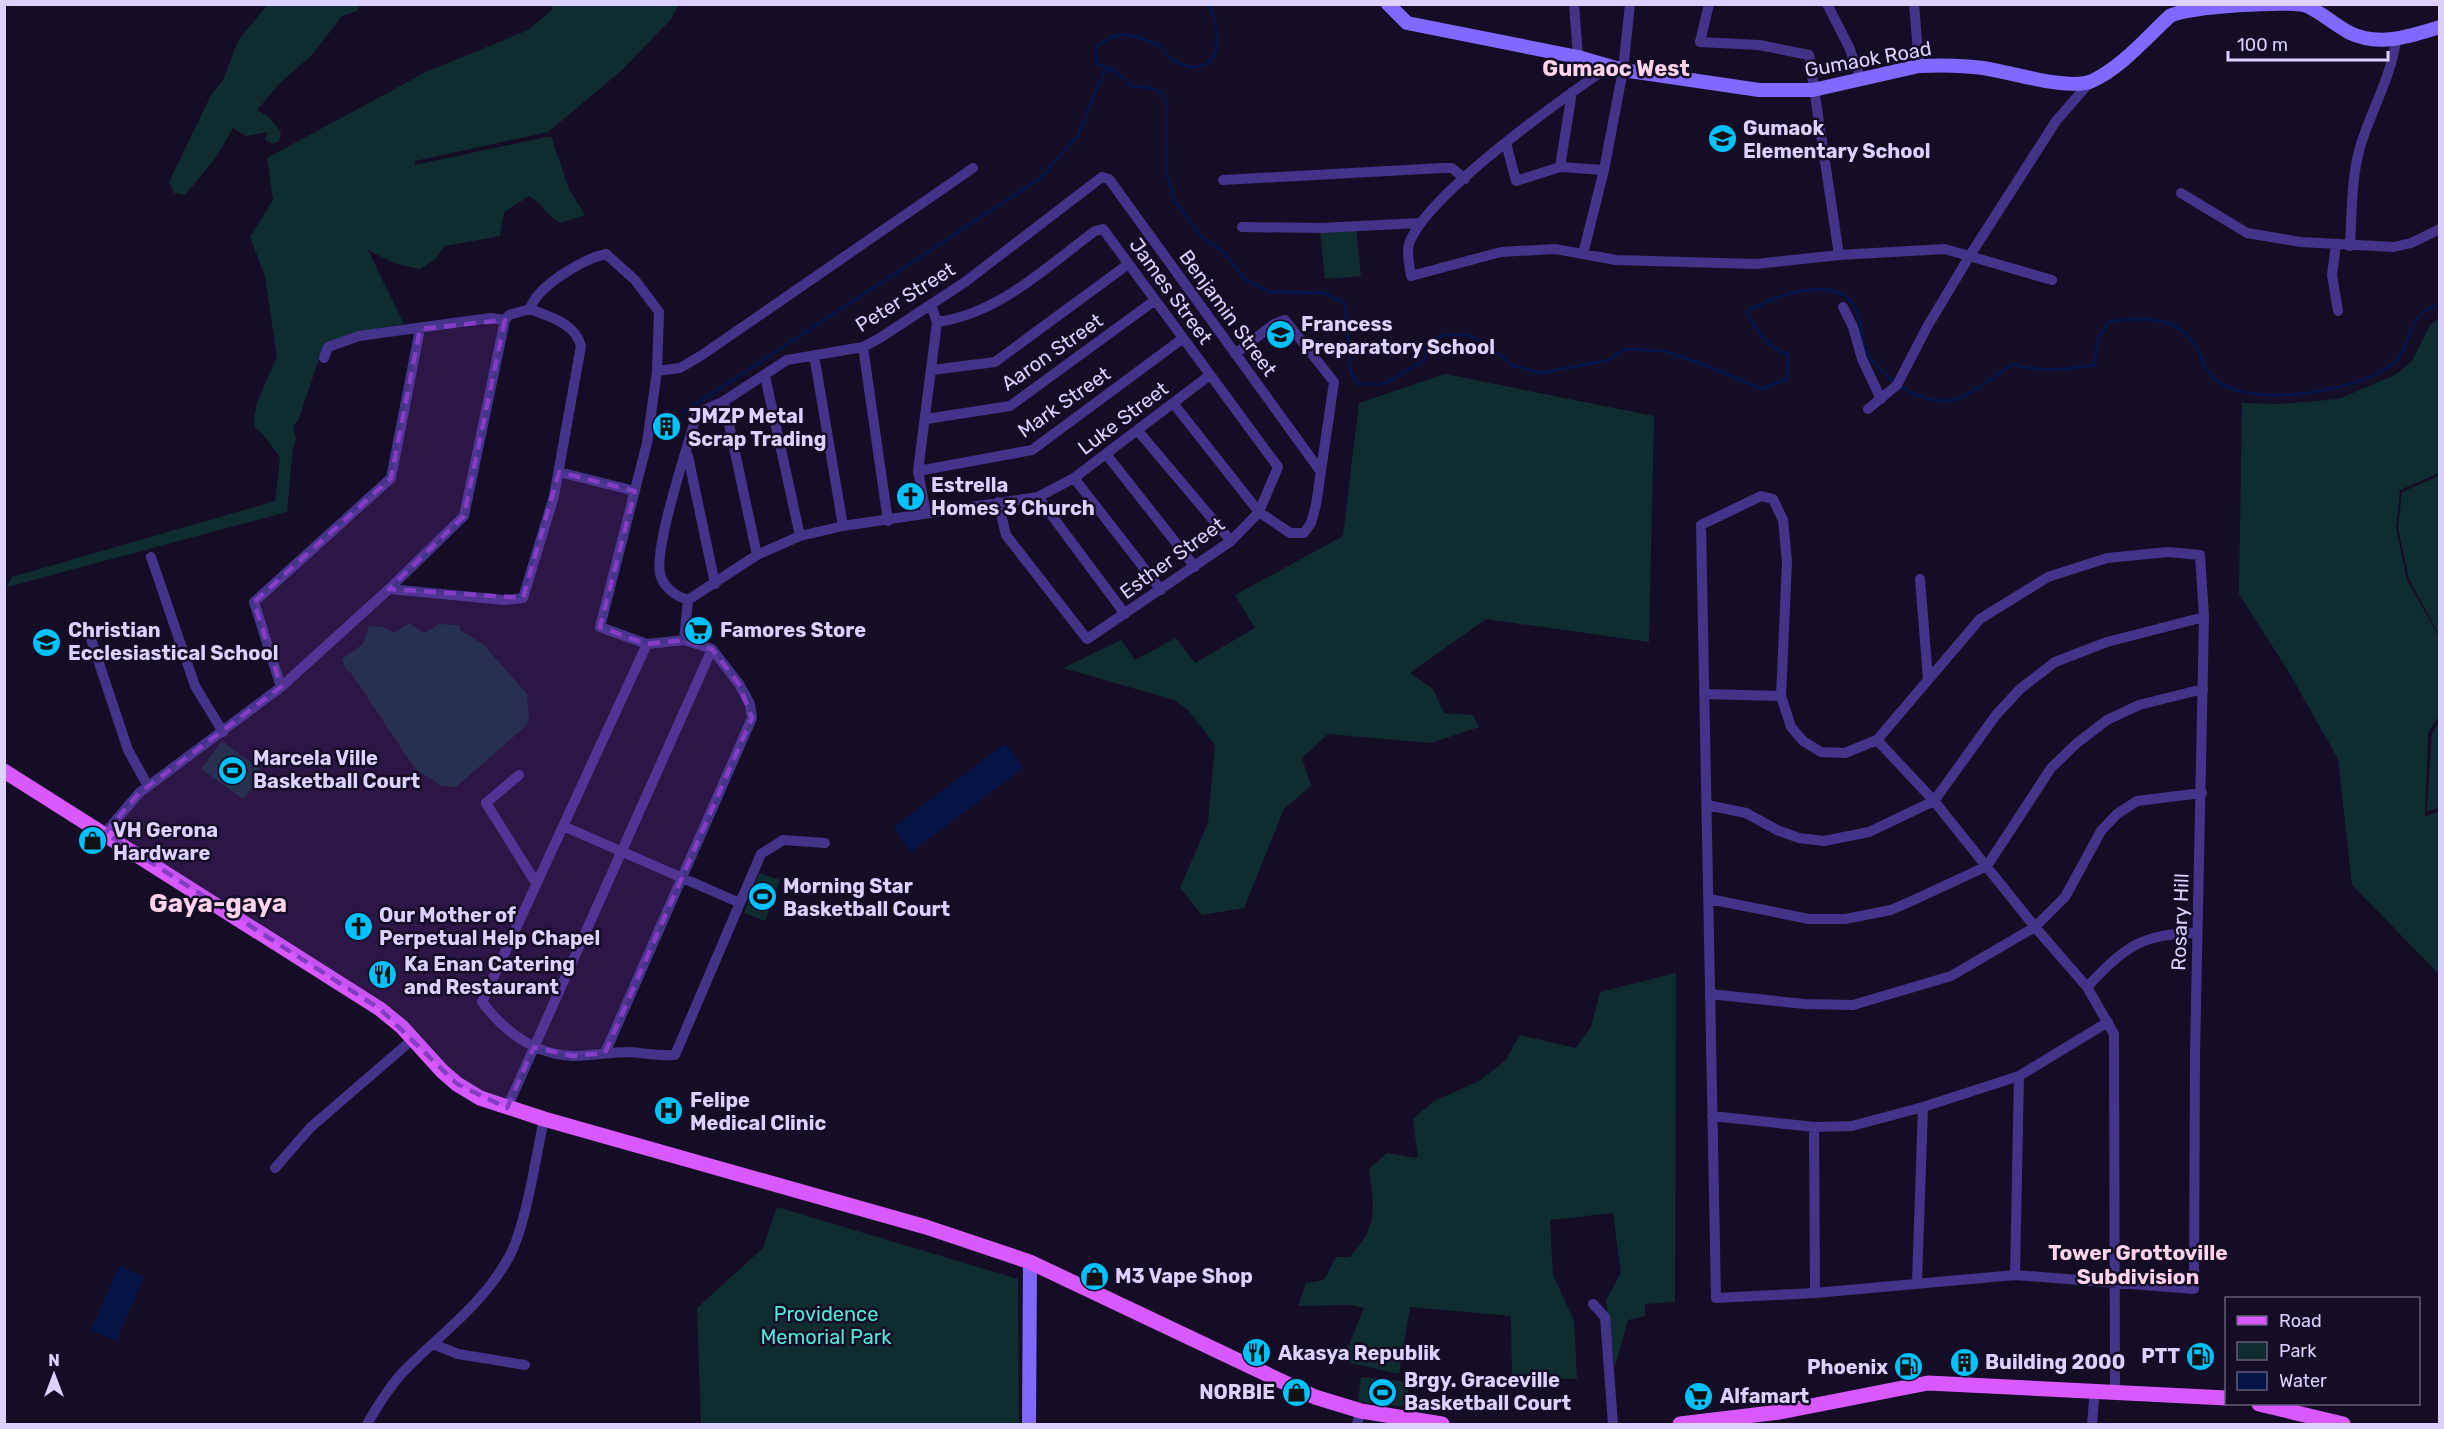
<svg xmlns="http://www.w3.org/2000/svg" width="2444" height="1429" viewBox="0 0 2444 1429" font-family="Rubik,sans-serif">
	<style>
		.green { fill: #0f2d31 }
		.water { fill: #051447 }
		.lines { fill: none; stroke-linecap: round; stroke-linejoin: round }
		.stream { stroke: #051447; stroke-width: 3 }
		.street { stroke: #433489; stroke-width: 10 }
		.secondary { stroke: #8169ff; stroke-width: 14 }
		.primary { stroke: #d859ff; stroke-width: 15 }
		.marked { fill: #853dc5; fill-opacity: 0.2; stroke: #853dc5; stroke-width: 4.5; stroke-dasharray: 12 8; stroke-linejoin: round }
		.labels { text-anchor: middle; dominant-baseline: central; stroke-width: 5; stroke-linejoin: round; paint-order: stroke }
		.street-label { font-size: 20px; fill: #ddd2ff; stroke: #150d26 }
		.poi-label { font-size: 20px; font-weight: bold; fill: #ddd2ff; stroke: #150d26; text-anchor: start }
		.park-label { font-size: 20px; fill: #54ead9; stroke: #150d26 }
		.neighbourhood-label { font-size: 21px; font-weight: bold; fill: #ffd4ea; stroke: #150d26 }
		.quarter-label { font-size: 22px; font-weight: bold; fill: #ffd4ea; stroke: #150d26 }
		.district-label { font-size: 26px; font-weight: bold; fill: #ffd4ea; stroke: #150d26 }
	</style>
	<rect width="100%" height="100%" fill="#150d26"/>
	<path class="green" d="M268,4L360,5L357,11L342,16L312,55L280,83L257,110L269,117L281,132L279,141L272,144L265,139L268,132L246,136L233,128L217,156L185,195L174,193L169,182L211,95L223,80L238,41Z
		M552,5H679L671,19L621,71L548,132L415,161V165L551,136L569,189L585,215L560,223C546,216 543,203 529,196L504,212L500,236L445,246L435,259L420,269L394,263L368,250L404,324L358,332L324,344L298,421L293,426L296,440L293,447L287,512L7,587L12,577L275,501L280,457L262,433L255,428L254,420L257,402L277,357L265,276L250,237L273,200L267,158L426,72L528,30L552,10Z
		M1356,228L1361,276L1325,279L1320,231Z
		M2438,319L2439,473L2400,490L2396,528L2407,580L2439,637V716L2428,732L2425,816L2439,812V974L2352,885L2338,759L2290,674L2239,594L2242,403L2280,404L2339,399L2395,375L2412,361L2430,325Z
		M1445,374L1654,416L1649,642L1486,619L1410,673L1433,689L1444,713L1473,715L1479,727L1431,743L1328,734L1302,758L1311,786L1284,809L1244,908L1202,915L1180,888L1208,823L1215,745L1188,710L1174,700L1063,668L1121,640L1135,660L1176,638L1195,663L1255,628L1235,595L1343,536L1359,403Z
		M2439,476V635L2409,579L2398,528L2402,492Z
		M409,623L424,633L439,624L459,625L461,631L483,644L527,694L529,717L526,726L456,787L442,786L415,769L351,673L346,670L342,659L363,644L369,626L383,627L394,633Z
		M2439,722V808L2427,811L2432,733Z
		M222,741L264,772L243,799L201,769Z
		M759,873L780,880L765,921L744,913Z
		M1676,973L1675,1302L1645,1304V1316L1628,1320L1615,1367L1606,1300L1621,1273L1613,1213L1550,1220L1553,1275L1574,1321L1577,1379H1512L1511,1316L1410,1307L1399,1374L1342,1361L1364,1308L1350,1305L1298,1306L1306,1283L1324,1280L1336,1257H1350C1379,1224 1374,1209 1369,1169L1387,1153L1418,1158L1413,1119L1434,1101L1479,1081L1505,1061L1520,1035L1576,1048L1591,1027L1600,992Z
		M777,1207L1018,1279L1019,1424H701L697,1308L763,1248Z
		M1361,1377L1409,1382L1406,1407L1358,1402Z"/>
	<path class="water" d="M1005,744L1023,768L911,852L894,827Z
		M119,1266L144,1277L116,1341L91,1330Z"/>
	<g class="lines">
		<path class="stream" d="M1209,4C1215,19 1221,40 1214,55C1203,77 1169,65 1162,47C1137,35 1119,27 1096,47V64L1113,69L1131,86L1151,88L1162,93L1167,104L1166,171L1174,199L1202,238L1220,249L1247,281L1270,292L1325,293L1345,304L1351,371L1358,384H1384L1425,360L1426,341L1446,335H1468L1491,347L1511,365L1541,373L1609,360L1625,349L1664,351L1700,363L1762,389L1787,379L1788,354C1766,348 1756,330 1747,311C1773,297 1835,273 1854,306C1862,318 1860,337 1866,351C1871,362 1885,374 1894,382
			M1899,386C1954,418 1968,393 2013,364C2041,373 2067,369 2095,365L2097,340L2109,321C2141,318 2175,314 2195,345C2201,354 2203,366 2210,374C2242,411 2341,392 2379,373C2411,358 2402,335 2420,315C2425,310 2434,307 2440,303
			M684,412L1039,179L1078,136L1103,73L1113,69"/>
		<path class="street" d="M1574,4L1578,57
			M1709,4L1700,42L1759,45L1809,55L1839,255
			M1827,4L1849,47L1861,80
			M1914,4L1919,66
			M1608,67C1562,99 1426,195 1409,244C1406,253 1410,267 1411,276L1501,252L1555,249L1616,260L1756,264L1839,255L1945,249L2052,280
			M1572,92L1560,167L1604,170L1623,70L1630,4
			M1506,143L1516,181L1560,167
			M1223,180L1442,168H1452L1465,179
			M2181,193L2247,233L2301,242L2394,247L2411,243L2440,229
			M1242,227L1321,228L1420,223
			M2336,245L2332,275L2338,311
			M2350,246C2352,213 2351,176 2361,144C2372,109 2391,77 2396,40
			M1583,254L1604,170
			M1843,307L1853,327L1862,359L1881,399
			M937,322C999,314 1046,267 1095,231L1103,229L1278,467L1259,512L1231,541L1087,639L1006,535L998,502
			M863,347L888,521
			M814,355L843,526
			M324,358L328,347L359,336L490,318L505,320
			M932,370L995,362L1127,265
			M657,371L680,368L702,355L973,168
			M765,376L800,536
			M724,401L757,555
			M1173,403L1259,512L1290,533H1304L1311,523L1316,505L1334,382L1285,320L1274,324L1235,354
			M1868,409L1897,385L1927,327L1969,257L2056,121L2090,82
			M926,419L1010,406L1154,301
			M1138,431L1231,541
			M1106,454L1195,567
			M688,456L715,584
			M918,471L1032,450L1182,339
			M559,472L635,491
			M1074,478L1161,590
			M1761,496L1773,499L1783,520L1787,562L1781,696L1791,727L1803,741L1821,752L1845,753L1877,740L1980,619L2048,577L2107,558L2168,552L2200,555L2204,617L2195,1053L2194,1289L2015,1275L1815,1293L1716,1298L1701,525Z
			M1038,497L1125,614
			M926,513L918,471L937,322L931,305
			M151,557L195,686L223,732
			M1920,579L1928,679
			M389,589L505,600L523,598L554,496L581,346C575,323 550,317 530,309
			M688,600C676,596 666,590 661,577C651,554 689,443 697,413L724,401L787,360L863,347L880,338L965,282L1102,177L1109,179L1321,472
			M688,600L757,555L800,536L843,526L1038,497L1074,478L1210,375
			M90,636L128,750L148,786
			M684,640L688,600
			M647,644L482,1002C505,1032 534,1055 574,1056C592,1056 610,1052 629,1052C644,1053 659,1056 675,1055L740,903
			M281,687L254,602L391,478L420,329
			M1704,694L1781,696
			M1877,740L1934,801L2035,927L2087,987L2114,1034L2115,1391
			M519,775L486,803L536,883
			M1707,805L1746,813L1777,830L1799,838L1824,841L1869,832L1934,801L1996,715L2020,689L2055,662L2107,642L2204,617
			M563,826L740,903L761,854L783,840L825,843
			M105,833L139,793L281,687L389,589L464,516L505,320L509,315L530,309C537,286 583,259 606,254L635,280L659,312L657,371L647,443L600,627L647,644L684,640L712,649L739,684L750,704L752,718L605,1053
			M1709,899L1809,919H1845L1891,910L1916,899L1987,866L2051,768L2077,743L2107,720L2139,705L2203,689
			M2087,987C2124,948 2141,933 2197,933
			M1710,994L1805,1004L1853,1005L1951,976L2035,927L2065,897L2101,831L2117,814L2137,801L2202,793
			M507,1108L712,649
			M1712,1116L1814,1127L1852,1126L1923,1107L2019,1076L2108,1022
			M1814,1127L1815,1293
			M275,1168L311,1127L413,1039
			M2015,1275L2019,1076
			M1917,1282L1923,1107
			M1593,1304L1605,1317L1613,1424
			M433,1344L458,1354L525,1365
			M367,1424C379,1404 392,1382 410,1365C445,1331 485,1301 509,1257C526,1226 536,1156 544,1119
			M1357,1424L1361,1411
			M2092,1424L2095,1390"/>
		<path class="secondary" d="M1388,4L1407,23L1578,57L1623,70L1759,90H1813L1919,66C1940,65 1962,65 1983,68C2010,72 2069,91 2092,81C2122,67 2147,37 2170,16C2184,7 2292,0 2307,6C2322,13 2335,25 2350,33C2379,47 2412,36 2440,27
			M1029,1424L1030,1262"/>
		<path class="primary" d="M4,771L380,1009L402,1027L442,1071L457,1084L480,1098L544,1119L926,1227L1030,1262L1315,1397L1361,1411L1442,1424
			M2259,1404L2343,1424
			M1680,1424L1780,1412L1928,1383L2226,1398"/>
	</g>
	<path class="marked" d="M505,320L464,516L389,589L523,598L559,472L635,491L600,627L647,644L684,640L712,649L739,684L752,718L605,1053L573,1056L534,1047L507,1108L457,1084L380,1009L105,833L139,793L281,687L254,602L391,478L420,329Z"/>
	<defs>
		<symbol id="school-disc" viewBox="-11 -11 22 22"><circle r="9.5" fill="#00c1fd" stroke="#150d26"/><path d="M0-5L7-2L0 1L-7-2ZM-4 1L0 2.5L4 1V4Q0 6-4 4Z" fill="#111"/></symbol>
		<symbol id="building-disc" viewBox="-11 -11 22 22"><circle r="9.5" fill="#00c1fd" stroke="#150d26"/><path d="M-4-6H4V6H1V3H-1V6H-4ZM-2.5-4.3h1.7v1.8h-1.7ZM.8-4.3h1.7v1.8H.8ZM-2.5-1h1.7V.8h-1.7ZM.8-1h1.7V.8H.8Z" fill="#111"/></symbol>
		<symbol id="church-disc" viewBox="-11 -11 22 22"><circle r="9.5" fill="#00c1fd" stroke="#150d26"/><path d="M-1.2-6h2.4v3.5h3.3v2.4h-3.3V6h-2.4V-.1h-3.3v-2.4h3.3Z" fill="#111"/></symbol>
		<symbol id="supermarket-disc" viewBox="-11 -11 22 22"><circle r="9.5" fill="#00c1fd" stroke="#150d26"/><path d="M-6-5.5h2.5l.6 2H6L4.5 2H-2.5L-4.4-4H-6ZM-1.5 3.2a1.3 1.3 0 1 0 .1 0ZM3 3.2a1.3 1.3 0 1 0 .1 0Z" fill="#111"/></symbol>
		<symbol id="stadium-disc" viewBox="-11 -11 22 22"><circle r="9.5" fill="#00c1fd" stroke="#150d26"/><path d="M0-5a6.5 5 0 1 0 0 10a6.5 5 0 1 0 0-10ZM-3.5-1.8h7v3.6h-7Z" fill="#111"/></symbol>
		<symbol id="shop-disc" viewBox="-11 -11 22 22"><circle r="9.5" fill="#00c1fd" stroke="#150d26"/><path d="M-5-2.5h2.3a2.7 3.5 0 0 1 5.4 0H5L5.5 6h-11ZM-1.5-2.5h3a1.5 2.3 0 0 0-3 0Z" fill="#111"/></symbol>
		<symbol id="restaurant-disc" viewBox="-11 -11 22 22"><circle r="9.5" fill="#00c1fd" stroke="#150d26"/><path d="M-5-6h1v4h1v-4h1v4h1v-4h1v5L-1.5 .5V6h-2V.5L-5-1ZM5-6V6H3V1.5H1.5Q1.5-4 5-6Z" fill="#111"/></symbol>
		<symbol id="hospital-disc" viewBox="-11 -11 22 22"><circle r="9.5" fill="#00c1fd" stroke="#150d26"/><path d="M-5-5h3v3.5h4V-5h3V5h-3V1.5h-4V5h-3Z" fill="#111"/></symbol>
		<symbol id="fuel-disc" viewBox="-11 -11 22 22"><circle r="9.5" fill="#00c1fd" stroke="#150d26"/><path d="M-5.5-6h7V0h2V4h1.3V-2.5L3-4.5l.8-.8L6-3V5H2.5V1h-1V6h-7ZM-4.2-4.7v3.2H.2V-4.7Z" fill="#111"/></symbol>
	</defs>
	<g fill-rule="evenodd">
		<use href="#school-disc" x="1706" y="122" width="33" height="33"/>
		<use href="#school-disc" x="1264" y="318" width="33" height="33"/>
		<use href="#building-disc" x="650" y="410" width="33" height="33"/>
		<use href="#church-disc" x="894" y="480" width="33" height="33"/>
		<use href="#supermarket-disc" x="682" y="614" width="33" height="33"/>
		<use href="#school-disc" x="30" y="626" width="33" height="33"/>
		<use href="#stadium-disc" x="216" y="754" width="33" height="33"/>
		<use href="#shop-disc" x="76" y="824" width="33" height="33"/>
		<use href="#stadium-disc" x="746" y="880" width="33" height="33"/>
		<use href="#church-disc" x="342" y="910" width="33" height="33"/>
		<use href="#restaurant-disc" x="366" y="958" width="33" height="33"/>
		<use href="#hospital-disc" x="652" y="1094" width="33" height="33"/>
		<use href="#shop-disc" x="1078" y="1260" width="33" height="33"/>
		<use href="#restaurant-disc" x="1240" y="1336" width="33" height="33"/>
		<use href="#fuel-disc" x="2184" y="1340" width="33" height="33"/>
		<use href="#building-disc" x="1948" y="1346" width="33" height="33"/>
		<use href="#fuel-disc" x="1892" y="1350" width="33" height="33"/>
		<use href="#shop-disc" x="1280" y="1376" width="33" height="33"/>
		<use href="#stadium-disc" x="1366" y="1376" width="33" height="33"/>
		<use href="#supermarket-disc" x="1682" y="1380" width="33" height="33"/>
	</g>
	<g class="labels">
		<g class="street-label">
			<text transform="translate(1868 59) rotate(-10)">Gumaok Road</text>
			<text transform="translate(1171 291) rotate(54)">James Street</text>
			<text transform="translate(905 297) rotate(-32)">Peter Street</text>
			<text transform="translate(1228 313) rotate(54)">Benjamin Street</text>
			<text transform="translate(1052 352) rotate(-35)">Aaron Street</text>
			<text transform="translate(1064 402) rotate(-35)">Mark Street</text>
			<text transform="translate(1123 418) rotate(-37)">Luke Street</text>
			<text transform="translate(1172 558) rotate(-36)">Esther Street</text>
			<text transform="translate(2180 922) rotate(-88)">Rosary Hill</text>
		</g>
		<g class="poi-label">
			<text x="1743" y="128">Gumaok<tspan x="1743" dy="23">Elementary School</tspan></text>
			<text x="1301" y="324">Francess<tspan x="1301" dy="23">Preparatory School</tspan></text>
			<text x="688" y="416">JMZP Metal<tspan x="688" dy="23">Scrap Trading</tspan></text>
			<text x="931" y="485">Estrella<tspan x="931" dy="23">Homes 3 Church</tspan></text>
			<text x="68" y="630">Christian<tspan x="68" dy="23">Ecclesiastical School</tspan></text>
			<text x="720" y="630">Famores Store</text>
			<text x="253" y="758">Marcela Ville<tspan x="253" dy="23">Basketball Court</tspan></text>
			<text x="113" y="830">VH Gerona<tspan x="113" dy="23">Hardware</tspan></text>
			<text x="783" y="886">Morning Star<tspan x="783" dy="23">Basketball Court</tspan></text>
			<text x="379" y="915">Our Mother of<tspan x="379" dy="23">Perpetual Help Chapel</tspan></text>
			<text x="404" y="964">Ka Enan Catering<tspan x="404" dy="23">and Restaurant</tspan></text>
			<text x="690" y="1100">Felipe<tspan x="690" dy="23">Medical Clinic</tspan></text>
			<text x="1115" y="1276">M3 Vape Shop</text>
			<text x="1278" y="1353">Akasya Republik</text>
			<text x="2180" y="1356" text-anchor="end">PTT</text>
			<text x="1985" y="1362">Building 2000</text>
			<text x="1888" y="1367" text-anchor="end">Phoenix</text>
			<text x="1404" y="1380">Brgy. Graceville<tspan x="1404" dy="23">Basketball Court</tspan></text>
			<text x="1275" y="1392" text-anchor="end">NORBIE</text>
			<text x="1720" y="1396">Alfamart</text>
		</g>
		<g class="park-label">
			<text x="826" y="1314">Providence<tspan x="826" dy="23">Memorial Park</tspan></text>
		</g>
		<g class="neighbourhood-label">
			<text x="2138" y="1252">Tower Grottoville<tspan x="2138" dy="24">Subdivision</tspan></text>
		</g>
		<g class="quarter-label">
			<text x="1616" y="68">Gumaoc West</text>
		</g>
		<g class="district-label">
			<text x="218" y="903">Gaya-gaya</text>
		</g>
	</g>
	<rect width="2444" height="1429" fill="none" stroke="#ddd2ff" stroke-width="12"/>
	<rect x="2225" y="1297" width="195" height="108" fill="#150d26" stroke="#655c7d" stroke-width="1.5"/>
	<rect x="2237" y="1316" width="30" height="9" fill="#d859ff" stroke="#655c7d" stroke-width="1.5"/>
	<text x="2279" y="1327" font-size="18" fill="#ddd2ff">Road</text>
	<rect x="2237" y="1342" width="30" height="18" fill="#0f2d31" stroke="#655c7d" stroke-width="1.5"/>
	<text x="2279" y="1357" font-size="18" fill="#ddd2ff">Park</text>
	<rect x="2237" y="1372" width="30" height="18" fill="#051447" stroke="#655c7d" stroke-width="1.5"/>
	<text x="2279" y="1387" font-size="18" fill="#ddd2ff">Water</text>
	<g transform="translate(54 1375)" stroke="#150d26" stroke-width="4.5" paint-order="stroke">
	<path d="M0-4.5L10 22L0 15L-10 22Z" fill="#ddd2ff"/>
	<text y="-9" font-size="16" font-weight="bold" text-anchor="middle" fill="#ddd2ff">N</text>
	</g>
	<path d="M2228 51v9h160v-9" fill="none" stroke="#ddd2ff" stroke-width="3"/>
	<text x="2237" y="51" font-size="18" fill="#ddd2ff" stroke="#150d26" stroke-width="4.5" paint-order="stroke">100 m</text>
</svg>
